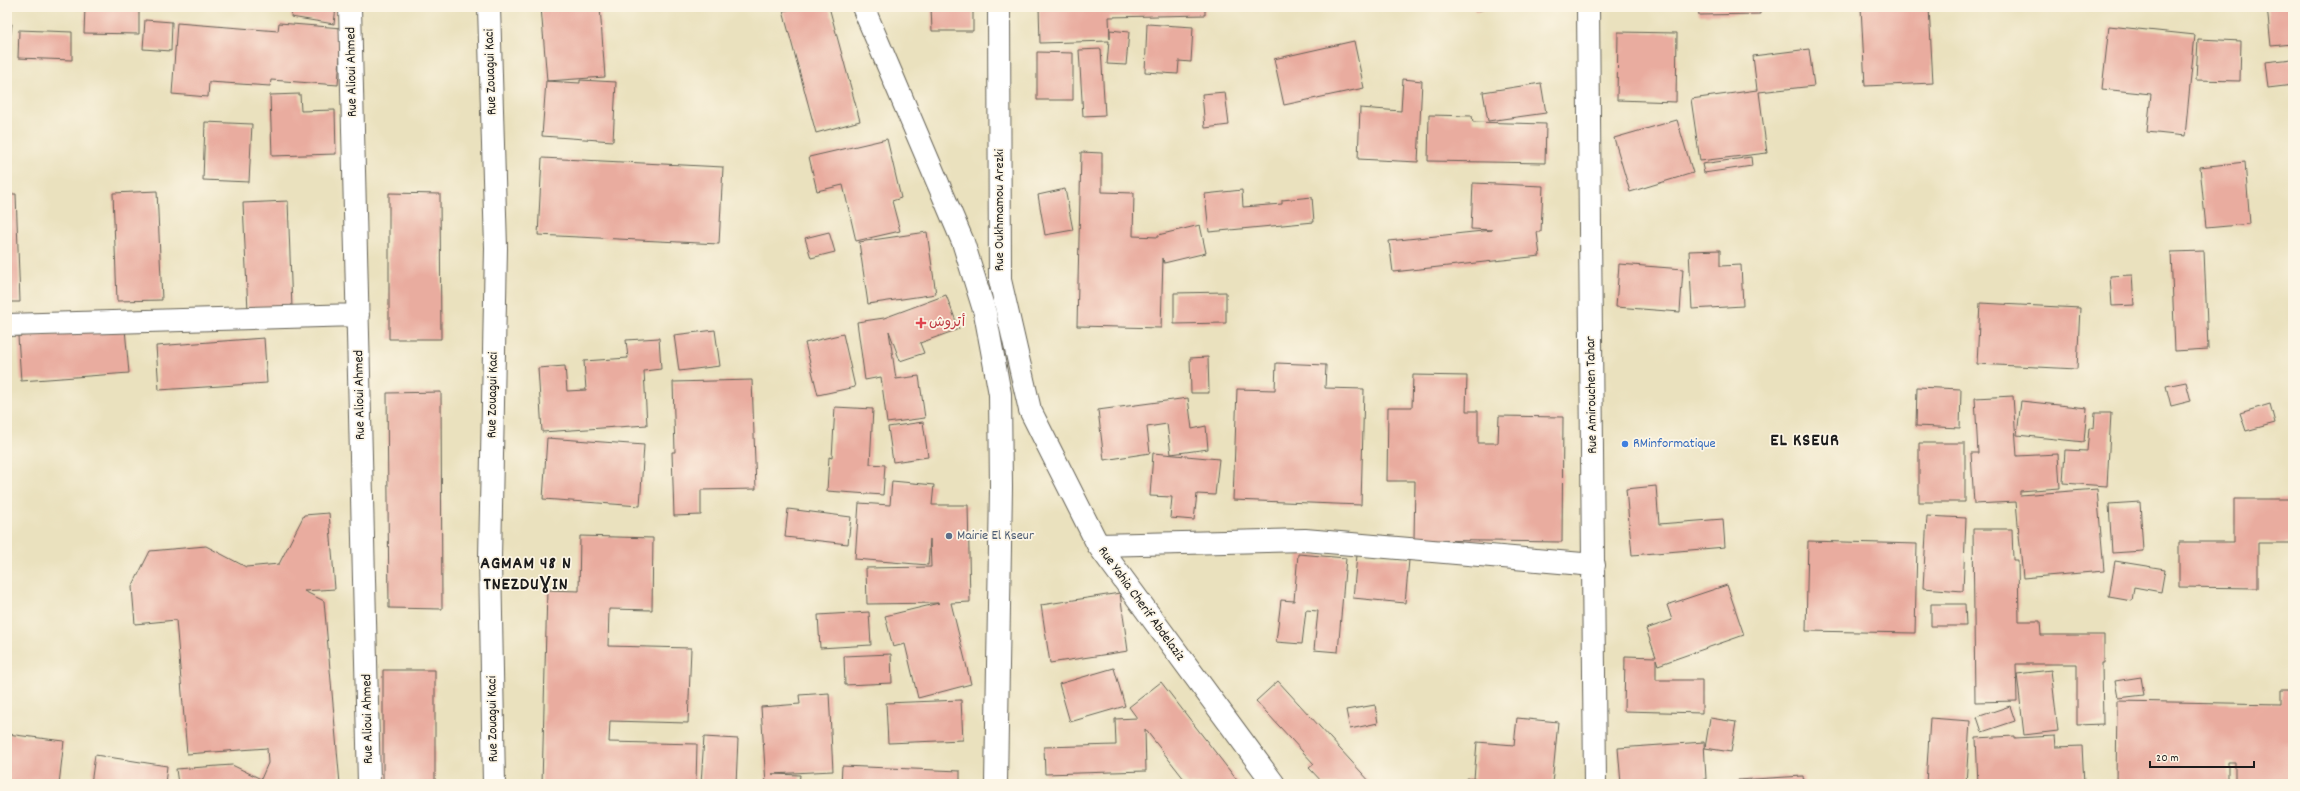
<svg xmlns="http://www.w3.org/2000/svg" width="2300" height="791" viewBox="0 0 2300 791" font-family="Dekko,'Playpen Sans Arabic',sans-serif">
	<style>
		.building { fill: #e9ac9f }
		.lines { fill: none; stroke-linecap: round; stroke-linejoin: round }
		.minor-casing { stroke: #646155; stroke-width: 24 }
		.primary-casing { stroke: #646155; stroke-width: 24 }
		.minor { stroke: #fff; stroke-width: 22 }
		.primary { stroke: #fff; stroke-width: 22 }
		.health-dot { fill: #e0444e; stroke: #fcf5e5; stroke-width: 1.5 }
		.shop-dot { fill: #3f7fe0; stroke: #fcf5e5; stroke-width: 1.5 }
		.service-dot { fill: #5c6f8a; stroke: #fcf5e5; stroke-width: 1.5 }
		.labels { text-anchor: middle; dominant-baseline: central; stroke-width: 3.5; stroke-linejoin: round; paint-order: stroke }
		.street-label { font-size: 14px; fill: #1c1c1c; stroke: #fcf5e5 }
		.health-label { font-size: 14px; fill: #be3a42; stroke: #fcf5e5; text-anchor: start }
		.shop-label { font-size: 14px; fill: #366cbe; stroke: #fcf5e5; text-anchor: start }
		.service-label { font-size: 14px; fill: #4e5e75; stroke: #fcf5e5; text-anchor: start }
		.district-label { font-size: 18px; font-weight: bold; letter-spacing: 1px; fill: #1c1c1c; stroke: #fcf5e5 }
	</style>
	<rect width="100%" height="100%" fill="#fcf5e5"/>
	<filter id="ink" filterUnits="userSpaceOnUse"><feTurbulence type="fractalNoise" baseFrequency=".025" numOctaves="2"/><feDisplacementMap in="SourceGraphic" scale="8" xChannelSelector="R" yChannelSelector="G"/><feConvolveMatrix kernelMatrix="1 2 1 2 8 2 1 2 1" color-interpolation-filters="sRGB"/></filter>
	<filter id="wash" filterUnits="userSpaceOnUse"><feTurbulence type="fractalNoise" baseFrequency=".012" numOctaves="4" result="noise"/><feDisplacementMap in="SourceGraphic" scale="16" xChannelSelector="R" yChannelSelector="G"/><feGaussianBlur stdDeviation="0.9" result="paint"/><feColorMatrix in="noise" values="0 0 0 0 0 0 0 0 0 0 0 0 0 0 0 0 0 1.4 0 .05"/><feComposite in="paint" operator="in"/></filter>
	<g filter="url(#wash)">
		<rect width="100%" height="100%" fill="#eae1be"/>
		<g id="blocks">
			<path class="building" d="M85,7H139V34L84,33Z
				M292,7H336L334,24L291,17Z
				M541,7H600L605,77L547,81Z
				M800,7H829L860,121L816,133L783,11Z
				M931,7H973V31H932Z
				M1039,7H1205V15L1109,17L1110,39V30L1129,32L1126,65L1107,64L1109,41L1040,43Z
				M1474,7H1491V8L1475,11Z
				M1698,7H1760V14L1699,15Z
				M1861,7H1929L1933,83L1865,86Z
				M2267,7H2290L2293,44L2271,46Z
				M145,20L172,22L171,51L143,49Z
				M7,23L12,24L8,55H7Z
				M177,23L278,31L279,23L342,28L338,85L271,80L270,86L209,82L208,97L172,94Z
				M1147,24L1193,27L1191,62L1179,61L1178,74L1145,72Z
				M2109,26L2195,35L2185,136L2147,132L2151,94L2102,89Z
				M19,30L72,32V60L18,58Z
				M1618,32L1677,33L1676,102L1617,100Z
				M2198,39L2241,41L2240,81L2196,80Z
				M1354,41L1364,88L1284,105L1274,59Z
				M1101,49L1105,115L1083,116L1079,50Z
				M1809,49L1814,86L1759,92L1767,153L1700,161L1691,99L1757,90L1753,56Z
				M1037,52L1073,53V100H1037Z
				M2293,59V85L2268,88L2265,62Z
				M1403,79L1422,81L1418,162L1358,159L1360,108L1401,111Z
				M580,80L616,82L613,141L542,136L546,81L580,83Z
				M1541,83L1546,113L1488,121L1483,92Z
				M1225,92L1229,125L1205,128L1202,94Z
				M300,94L301,111L335,110L336,154L272,156L270,95Z
				M1429,115L1472,116L1473,122L1546,124L1545,163L1428,161Z
				M1677,120L1693,173L1630,192L1614,138Z
				M205,122L252,124L249,182L203,180Z
				M887,139L901,198L892,201L900,231L856,241L843,185L817,191L809,157Z
				M1081,152L1102,153V192L1134,193L1133,236L1158,237V235L1200,225L1206,253L1164,263L1163,258L1161,328L1077,326Z
				M1751,157L1752,166L1704,173L1702,164Z
				M542,158L723,167L719,244L538,235Z
				M2245,162L2250,224L2206,228L2200,167Z
				M1473,183L1543,186L1541,232H1537L1540,256L1393,272L1389,241L1492,230L1471,229Z
				M1065,189L1073,230L1045,235L1038,195Z
				M1242,190L1243,207L1282,204V200L1312,197L1314,222L1209,232L1205,194Z
				M157,191L162,300L117,301L113,193Z
				M389,193L440,194L441,339H389Z
				M7,194H16L20,302H7Z
				M288,201L292,309L248,311L243,203Z
				M829,232L835,252L811,258L805,238Z
				M927,232L936,294L868,304L859,242Z
				M1720,250V266L1741,265L1743,306L1692,309L1689,251Z
				M2204,251L2208,349L2175,351L2171,252Z
				M1619,264L1683,269L1680,312L1616,307Z
				M2132,275L2134,305L2112,306L2110,276Z
				M1226,292V323L1174,324V293Z
				M946,295L959,329L920,343L924,353L900,361L889,331L896,379L919,376L925,418L887,423L881,377L865,380L857,322L884,318Z
				M1980,303L2080,308L2077,369L1977,364Z
				M125,329L129,373L21,381L18,336Z
				M715,330L720,366L679,371L674,335Z
				M843,334L855,387L818,395L805,343Z
				M264,338L267,383L159,390L156,346Z
				M659,338L661,369L644,371L647,425L542,432L538,368L565,366L567,391L586,390L584,361L628,358L626,340Z
				M1208,357L1209,393H1191L1190,358Z
				M1276,363L1326,365L1325,388L1364,389L1361,505L1233,500L1237,389L1275,390Z
				M1413,375L1467,376L1466,411H1478V443H1498L1499,416L1563,417L1562,542L1414,540L1415,481H1387L1388,407H1412Z
				M752,380L756,489L701,490V515L674,516L672,452H675L673,382Z
				M2186,382L2191,401L2171,406L2166,386Z
				M1917,387L1961,389L1960,428L1916,426Z
				M441,392L442,609L389,608L387,393Z
				M2013,396L2017,456L2058,454L2060,488L2020,491V495L2097,489L2104,571L2023,578L2016,502L1974,504L1971,453H1978L1975,398Z
				M1188,398L1192,429L1206,426L1208,449L1171,454L1167,424L1147,427L1150,453L1104,460L1098,410Z
				M2021,401L2087,408L2084,442L2017,435Z
				M2270,404L2275,423L2246,431L2240,413Z
				M835,407L873,409L870,464L885,465L883,495L827,491L829,457L832,458Z
				M2095,413H2111L2107,486L2063,483L2065,450L2087,451L2089,428L2094,429Z
				M923,422L928,457L893,462L888,427Z
				M547,438L644,445L640,506L543,499Z
				M1919,443H1965V502H1919Z
				M1153,453L1219,459L1215,495L1197,494L1194,520L1170,518L1172,497L1150,496Z
				M892,481L934,485L932,505H968L970,602L951,603L971,684L918,698L905,644L893,647L885,616L939,603L867,604L866,568L931,567L930,539L928,565L855,559L859,503L890,505Z
				M1656,486L1659,524L1723,519L1725,547L1632,555L1626,489Z
				M2234,499H2293V543H2258V588L2179,587V542H2234Z
				M2140,502L2143,551L2112,553L2109,504Z
				M788,509L851,517L848,544L785,537Z
				M329,513L335,589L304,591L324,601L340,784H178L176,769L232,765L261,779L268,763L267,748L187,754L176,620L135,624L132,587L150,551L206,546L246,567L279,564L304,515Z
				M1927,516L1966,518L1963,591L1923,588Z
				M1973,529H2012L2013,560H2018L2019,621H2040L2041,635H2104V663H2102L2103,724L2077,725V664H2016L2017,701L1975,702Z
				M580,536L653,538L652,610L609,609L608,646L691,648L688,723L610,721L609,742L697,744L696,784H542L547,590L579,591Z
				M1808,541L1917,544L1915,633L1806,631Z
				M1298,554L1346,558L1338,652L1314,650L1318,611L1306,610L1302,644L1276,642L1281,600L1294,601Z
				M1357,555L1409,560L1405,603L1353,598Z
				M2115,561L2165,569L2161,592L2134,587L2132,601L2109,597Z
				M1727,585L1744,635L1658,665L1656,659V680H1702V713L1624,711L1625,656L1656,657L1646,629L1672,620L1667,605Z
				M1120,593L1128,651L1050,663L1041,605Z
				M1931,604H1965L1966,626H1931Z
				M869,612L871,645L820,648L818,615Z
				M891,654L892,683L845,685L844,656Z
				M1114,668L1125,706L1070,722L1059,684Z
				M383,670H435V784H383Z
				M2051,670L2058,731L2024,735L2017,674Z
				M2141,677L2144,695L2118,698L2115,681Z
				M1278,681L1372,784H1324L1309,768L1314,764L1256,701Z
				M1161,682L1240,784H1188L1145,729L1146,771L1045,774L1044,747L1116,745L1115,719L1137,718L1129,707Z
				M2281,690H2293V784H2235V762H2228V784H2116L2117,701L2281,704Z
				M829,693L833,771L772,774L800,775L799,784H766L761,707L800,704L799,695Z
				M961,700L963,740L888,743L886,703Z
				M1375,705L1378,723L1350,729L1346,710Z
				M2010,706L2015,721L1982,732L1977,717Z
				M1517,718L1558,722L1552,784H1466L1467,778L1474,779L1477,742L1514,745Z
				M1710,718L1736,722L1731,752L1705,748Z
				M1930,718L1970,721L1966,784H1926Z
				M7,734L64,741L59,784H7Z
				M2015,736V738L2055,736L2056,747L2082,746L2084,784H1978L1976,738Z
				M704,737L738,739L736,784H701Z
				M1704,742L1706,779L1682,781V784H1621L1618,748Z
				M95,755L167,766L165,784H91Z
				M842,766L960,771V784H841Z
				M1803,776L1804,784H1738V780Z"/>
		</g>
	</g>
	<g filter="url(#ink)">
		<use href="#blocks" fill-opacity="0" stroke="#646155" stroke-width="1"/>
		<g class="lines">
			<defs>
				<path id="minor" d="M350,7L369,784
					M489,7L496,248L490,559L494,784
					M999,7L1000,280L1030,410L1098,545L1274,784
					M1588,7L1595,784
					M7,325L358,315
					M1098,545L1305,540L1594,565"/>
				<path id="primary" d="M863,7L963,242L985,313L1000,394L1001,487L996,784"/>
			</defs>
			<use href="#minor" class="minor-casing"/>
			<use href="#primary" class="primary-casing"/>
			<use href="#minor" class="minor"/>
			<use href="#primary" class="primary"/>
		</g>
	</g>
	<path class="health-dot" d="M919 317h4v4h4v4h-4v4h-4v-4h-4v-4h4z"/>
	<circle class="shop-dot" cx="1625" cy="444" r="4"/>
	<circle class="service-dot" cx="949" cy="536" r="4"/>
	<g class="labels">
		<g class="street-label">
			<text transform="translate(352 72) rotate(-91)">Rue Alioui Ahmed</text>
			<text transform="translate(491 72) rotate(-92)">Rue Zouagui Kaci</text>
			<text transform="translate(1000 210) rotate(-90)">Rue Oukhmamou Arezki</text>
			<text transform="translate(360 395) rotate(-91)">Rue Alioui Ahmed</text>
			<text transform="translate(493 395) rotate(-89)">Rue Zouagui Kaci</text>
			<text transform="translate(1592 395) rotate(-91)">Rue Amirouchen Tahar</text>
			<text transform="translate(1141 604) rotate(54)">Rue Yahia Cherif Abdelaziz</text>
			<text transform="translate(368 719) rotate(-91)">Rue Alioui Ahmed</text>
			<text transform="translate(493 719) rotate(-91)">Rue Zouagui Kaci</text>
		</g>
		<g class="health-label">
			<text x="929" y="323">أتروش</text>
		</g>
		<g class="shop-label">
			<text x="1633" y="444">RMinformatique</text>
		</g>
		<g class="service-label">
			<text x="957" y="536">Mairie El Kseur</text>
		</g>
		<g class="district-label">
			<text x="1805" y="441">EL KSEUR</text>
			<text x="526" y="564">AGMAM 48 N<tspan x="526" dy="21">TNEZDUƔIN</tspan></text>
		</g>
	</g>
	<rect width="2300" height="791" fill="none" stroke="#fcf5e5" stroke-width="24"/>
	<path d="M2150 761v6h104v-6" fill="none" stroke="#1c1c1c" stroke-width="2"/>
	<text x="2156" y="761" font-size="12" fill="#1c1c1c" stroke="#fcf5e5" stroke-width="3" paint-order="stroke">20 m</text>
</svg>
